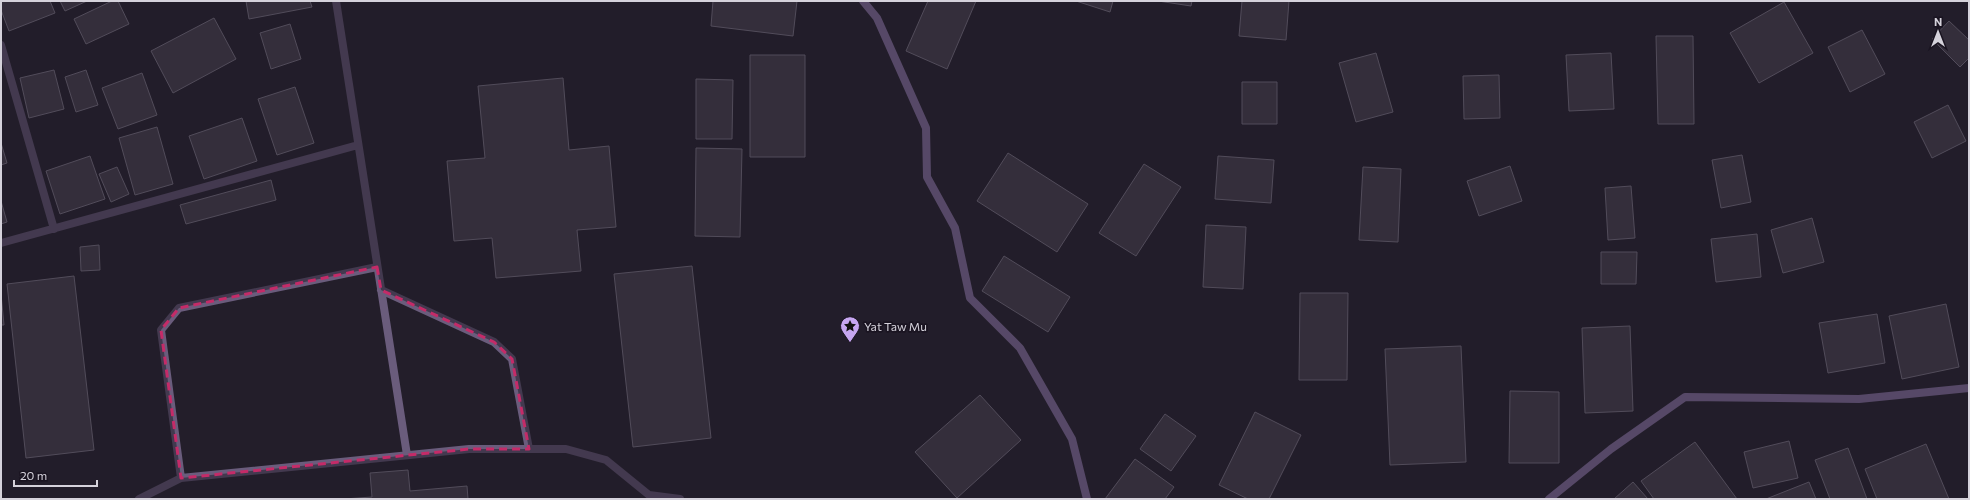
<svg xmlns="http://www.w3.org/2000/svg" width="1970" height="500" viewBox="0 0 1970 500" font-family="Commissioner,sans-serif">
	<style>
		.building { fill: #494351; stroke: #8a8494 }
		.lines { fill: none; stroke-linecap: round; stroke-linejoin: round }
		.street { stroke: #6a5c7c; stroke-width: 8 }
		.secondary { stroke: #947db1; stroke-width: 8 }
		.marked { fill: none; stroke: #c42b68; stroke-width: 3; stroke-dasharray: 8 5; stroke-linejoin: round }
		.labels { text-anchor: middle; dominant-baseline: central; stroke-width: 3.5; stroke-linejoin: round; paint-order: stroke }
		.poi-label { font-size: 12px; fill: #d5d2db; stroke: #1a1421; text-anchor: start }
	</style>
	<rect width="100%" height="100%" fill="#231e2a"/>
	<path class="building" d="M1,1H50L55,13L9,31L1,10Z
		M60,1H87L65,11Z
		M112,1H118L129,24L86,44L74,19Z
		M246,1H310L312,7L249,19Z
		M713,1H797L793,36L711,26Z
		M928,1H976L947,69L906,51Z
		M1076,1H1113L1110,12Z
		M1158,1H1192L1191,6Z
		M1242,1H1289L1286,40L1239,36Z
		M1784,2L1813,53L1759,83L1730,33Z
		M214,18L236,59L173,93L151,51Z
		M1949,21L1969,40V58L1960,67L1932,39Z
		M290,24L301,59L271,69L260,33Z
		M1862,30L1885,74L1850,92L1828,47Z
		M1656,36H1693L1694,124H1658Z
		M1376,53L1393,112L1356,122L1339,63Z
		M1611,53L1614,109L1569,111L1566,55Z
		M750,55H805V157H750Z
		M54,70L64,109L29,118L20,78Z
		M86,70L98,105L76,112L65,77Z
		M142,73L157,115L118,129L102,88Z
		M1499,75L1500,118L1464,119L1463,76Z
		M563,78L569,150L609,146L616,227L577,230L581,271L496,278L492,238L454,241L447,161L485,158L478,86Z
		M696,79L733,80L732,139H696Z
		M1242,82H1277V124H1242Z
		M295,87L314,143L277,155L258,99Z
		M1948,105L1966,141L1932,158L1914,122Z
		M242,118L257,161L204,179L189,136Z
		M157,127L173,184L135,195L119,138Z
		M1,143L7,163L1,165Z
		M696,148L742,149L740,237L695,236Z
		M1008,153L1088,204L1057,252L977,201Z
		M1742,155L1751,202L1721,208L1712,160Z
		M90,156L105,199L60,214L46,171Z
		M1218,156L1274,160L1271,203L1215,199Z
		M1144,164L1181,187L1136,256L1099,233Z
		M1510,166L1522,201L1479,216L1467,181Z
		M117,167L129,194L111,202L99,174Z
		M1363,167L1401,169L1398,242L1359,240Z
		M271,180L276,200L186,224L180,205Z
		M1631,186L1635,238L1608,240L1605,188Z
		M1,201L7,222L1,224Z
		M1812,218L1824,262L1783,273L1771,230Z
		M1206,225L1246,227L1243,289L1203,287Z
		M1757,234L1761,277L1716,282L1711,239Z
		M99,245L100,270L81,271L80,247Z
		M1601,252H1637L1636,284H1601Z
		M1004,256L1070,297L1048,332L982,291Z
		M692,266L711,438L633,447L614,274Z
		M74,276L94,450L26,458L7,284Z
		M1300,293H1348L1347,380H1299Z
		M1,294L4,325H1Z
		M1946,304L1959,367L1902,379L1889,316Z
		M1877,314L1885,363L1828,373L1819,323Z
		M1630,326L1633,411L1585,413L1582,328Z
		M1461,346L1466,462L1390,465L1385,349Z
		M1510,391L1559,392V463H1509Z
		M980,395L1021,440L957,498L915,452Z
		M1255,412L1301,435L1269,499H1248L1219,485Z
		M1165,414L1196,436L1171,471L1140,449Z
		M1789,441L1798,478L1753,488L1744,452Z
		M1695,442L1737,499H1654L1641,481Z
		M1926,444L1949,499H1877L1865,469Z
		M1848,448L1867,499H1830L1815,460Z
		M1135,459L1174,487L1165,499H1105Z
		M408,470L410,491L467,486L468,499H344L372,497L370,473Z
		M1633,482L1648,499H1614Z
		M1809,482L1816,499H1766Z"/>
	<g class="lines">
		<path class="street" d="M336,1L407,455
			M1,45L54,229
			M1,243L358,145
			M381,290L494,342L512,359L529,449
			M181,478L161,330L179,308L377,267
			M139,499L181,478L469,449H566L606,460L649,495L680,499"/>
		<path class="secondary" d="M863,1L877,18L926,128L927,177L955,228L970,298L1020,348L1072,439L1087,499
			M1549,499L1611,449L1685,397L1859,399L1969,388"/>
	</g>
	<path d="M0 0H1970V500H0ZM377,267L381,290L494,342L512,359L529,449H469L181,478L161,330L179,308Z" fill="#231e2a" fill-opacity=".55" fill-rule="evenodd"/>
	<path class="marked" d="M377,267L381,290L494,342L512,359L529,449H469L181,478L161,330L179,308Z"/>
	<defs>
		<symbol id="sight-pin" viewBox="-11 -11 22 30"><path d="M0 17L-7.5 6A9.5 9.5 0 1 1 7.5 6Z" fill="#c6a6f0" stroke="#1a1421"/><path d="M0-6L1.8-2.2L6-1.7L2.9 1.2L3.7 5.4L0 3.3L-3.7 5.4L-2.9 1.2L-6-1.7L-1.8-2.2Z" fill="#111"/></symbol>
	</defs>
	<g fill-rule="evenodd">
		<use href="#sight-pin" x="839" y="315" width="22" height="30"/>
	</g>
	<g class="labels">
		<g class="poi-label">
			<text x="864" y="326">Yat Taw Mu</text>
		</g>
	</g>
	<rect width="1970" height="500" fill="none" stroke="#d5d2db" stroke-width="4"/>
	<g transform="translate(1938 32)" stroke="#1a1421" stroke-width="3" paint-order="stroke">
	<path d="M0-3L7 15L0 10L-7 15Z" fill="#d5d2db"/>
	<text y="-6" font-size="11" font-weight="bold" text-anchor="middle" fill="#d5d2db">N</text>
	</g>
	<path d="M14 480v6h83v-6" fill="none" stroke="#d5d2db" stroke-width="2"/>
	<text x="20" y="480" font-size="12" fill="#d5d2db" stroke="#1a1421" stroke-width="3" paint-order="stroke">20 m</text>
</svg>
